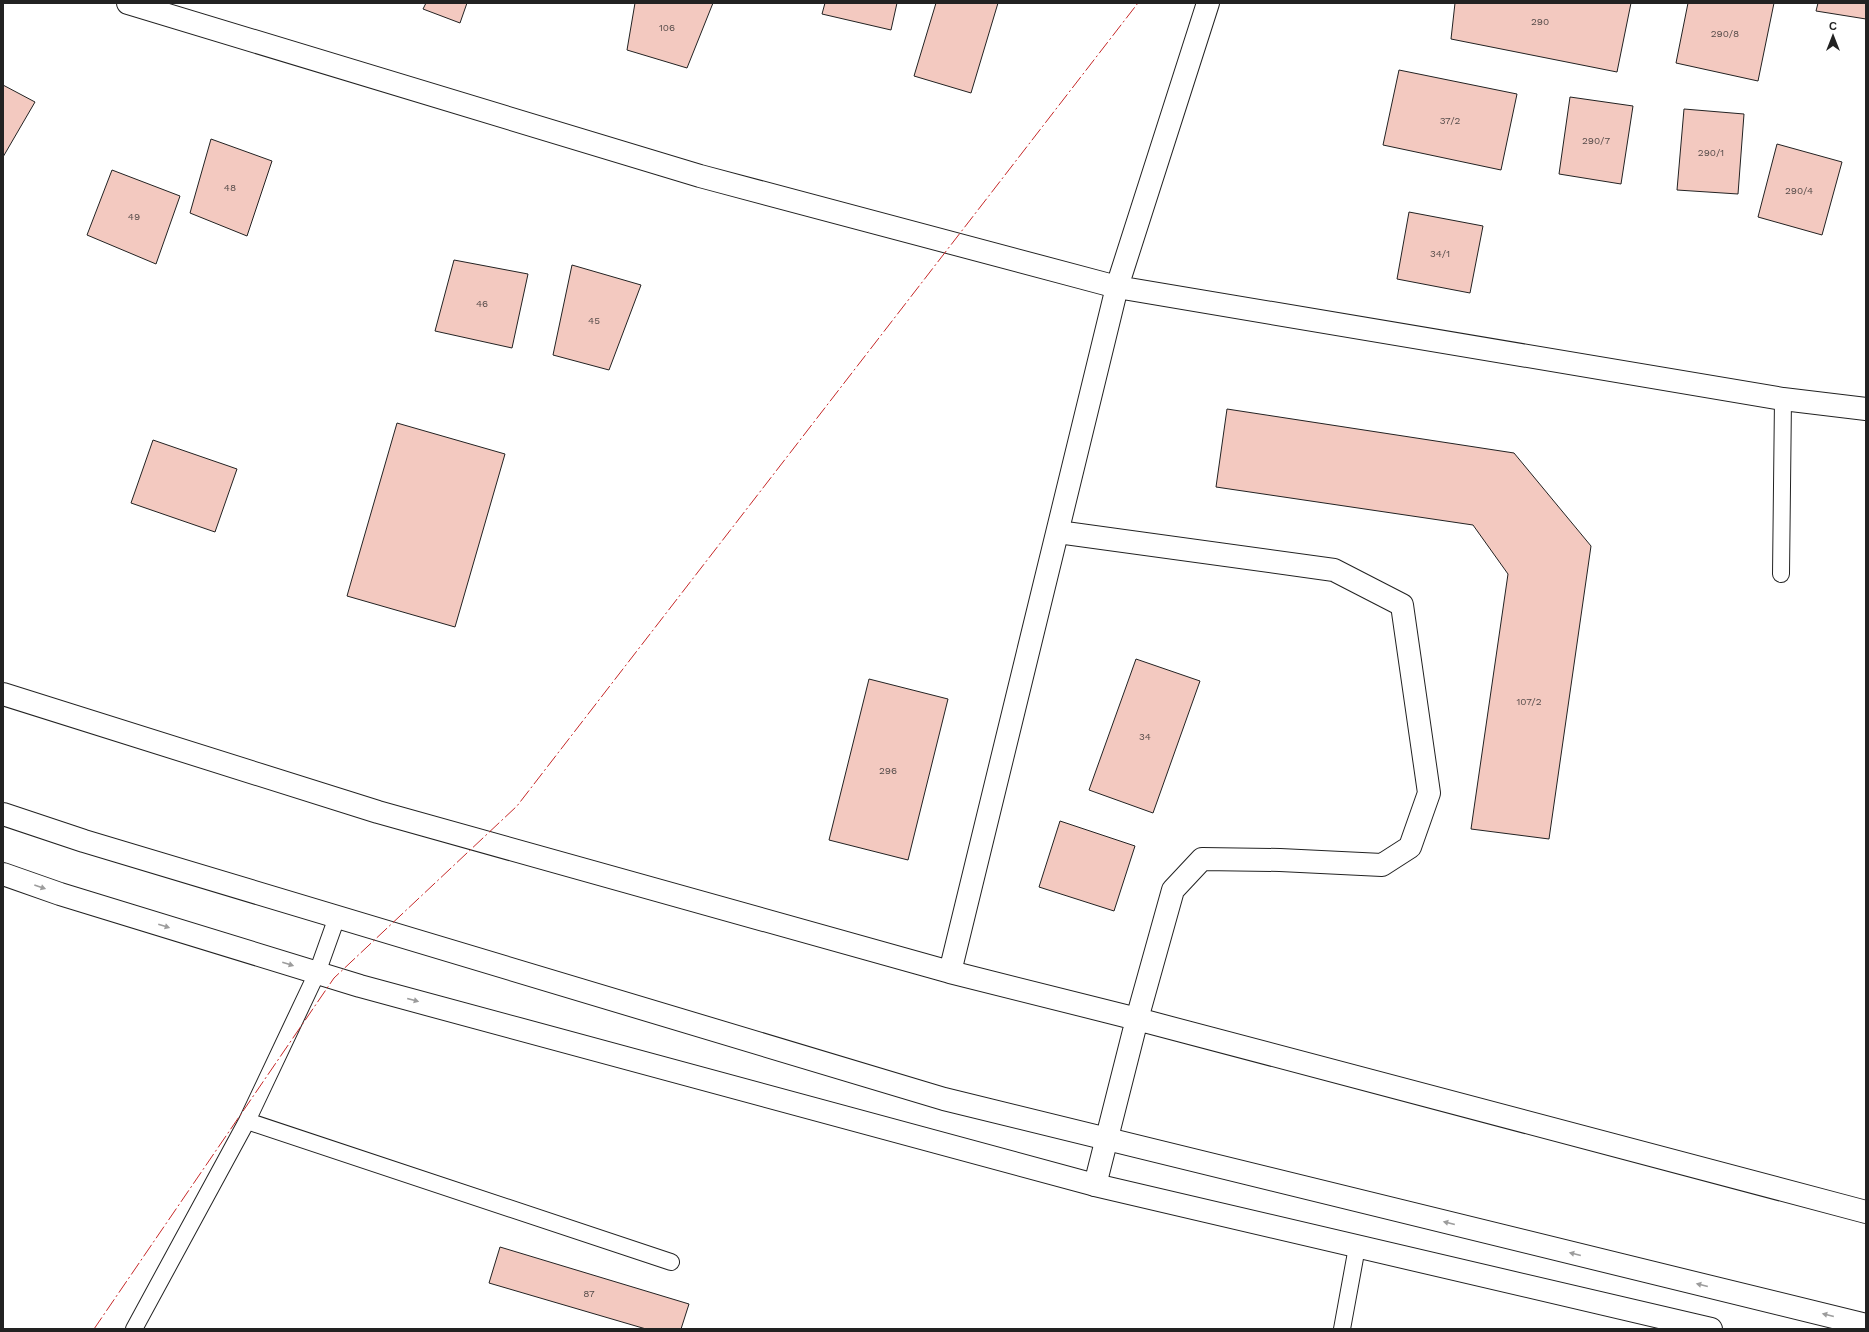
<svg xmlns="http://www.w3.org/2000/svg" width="1869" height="1332" viewBox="0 0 1869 1332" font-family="'Work Sans',sans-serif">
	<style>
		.building { fill: #f3c9c0; stroke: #222 }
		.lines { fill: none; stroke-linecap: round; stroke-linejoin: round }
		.service-casing { stroke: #222; stroke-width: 18 }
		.minor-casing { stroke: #222; stroke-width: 24 }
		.secondary-casing { stroke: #222; stroke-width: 24 }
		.service { stroke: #fff; stroke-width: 16 }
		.minor { stroke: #fff; stroke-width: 22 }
		.secondary { stroke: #fff; stroke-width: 22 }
		.power { stroke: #c62828; stroke-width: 1; stroke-dasharray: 14 3 2 3; stroke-linecap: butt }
		.oneway { fill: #9c9c9c }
		.labels { text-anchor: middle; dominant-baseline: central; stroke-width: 3; stroke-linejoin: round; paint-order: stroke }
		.number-label { font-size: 10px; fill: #564c4a }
	</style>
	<rect width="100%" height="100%" fill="#fff"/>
	<path class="building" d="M426,3H467L460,23L423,9Z
		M635,3H713L687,68L627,50Z
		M825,3H897L891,30L822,14Z
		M936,3H998L971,93L914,76Z
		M1455,3H1631L1617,72L1451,39Z
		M1688,3H1774L1758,81L1676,63Z
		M1818,3H1866V19L1816,11Z
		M1399,70L1517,94L1501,170L1383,145Z
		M3,85L35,102L3,157Z
		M1570,97L1633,106L1621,184L1559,174Z
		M1684,109L1744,114L1738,194L1677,190Z
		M211,139L272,161L247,236L190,213Z
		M1777,144L1842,162L1822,235L1758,217Z
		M112,170L180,196L156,264L87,235Z
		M1409,212L1483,226L1470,293L1397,279Z
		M454,260L528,274L512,348L435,331Z
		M572,265L641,285L609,370L553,355Z
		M1227,409L1514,453L1591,546L1549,839L1471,829L1508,574L1473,525L1216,487Z
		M397,423L505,454L455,627L347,596Z
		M153,440L237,469L215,532L131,503Z
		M1136,659L1200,681L1153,813L1089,790Z
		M869,679L948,699L908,860L829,840Z
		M1060,821L1135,846L1114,911L1039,887Z
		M500,1247L689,1304L681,1329H646L489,1283Z"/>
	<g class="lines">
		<defs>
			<path id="service" d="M1781,574L1783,399
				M247,1121L671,1262
				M134,1329L247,1121L317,973L337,917
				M1342,1329L1357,1247"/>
			<path id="minor" d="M128,3L700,176L1117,287L1783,399L1866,409
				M1058,532L1334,570L1402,605L1429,793L1410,847L1382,865L1280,860L1202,859L1173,890L1137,1019L1095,1185
				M3,694L378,812L950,972L1137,1019L1866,1212
				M950,972L1117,287L1208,3"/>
			<path id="secondary" d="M3,814L84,841L944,1099L1866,1325
				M3,874L60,894L360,986L1095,1185L1711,1329"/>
		</defs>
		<use href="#service" class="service-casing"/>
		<use href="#minor" class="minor-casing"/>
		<use href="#secondary" class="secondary-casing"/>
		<use href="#service" class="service"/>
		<use href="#minor" class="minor"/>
		<use href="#secondary" class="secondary"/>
		<path class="power" d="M94,1329L334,978L517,806L1138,3"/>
	</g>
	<defs><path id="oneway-solid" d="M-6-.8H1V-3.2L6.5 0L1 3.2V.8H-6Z"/></defs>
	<g class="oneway">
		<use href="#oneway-solid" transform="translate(40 887) rotate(19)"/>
		<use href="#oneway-solid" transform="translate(164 926) rotate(17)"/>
		<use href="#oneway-solid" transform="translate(288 964) rotate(17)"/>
		<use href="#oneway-solid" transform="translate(413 1000) rotate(15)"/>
		<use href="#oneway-solid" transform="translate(1449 1223) rotate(-166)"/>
		<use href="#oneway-solid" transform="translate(1575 1254) rotate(-166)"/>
		<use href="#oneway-solid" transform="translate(1702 1285) rotate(-166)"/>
		<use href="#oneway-solid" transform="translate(1828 1315) rotate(-166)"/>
	</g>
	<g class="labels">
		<g class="number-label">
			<text x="1540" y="21">290</text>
			<text x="667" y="27">106</text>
			<text x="1725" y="33">290/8</text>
			<text x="1450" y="120">37/2</text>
			<text x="1596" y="140">290/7</text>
			<text x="1711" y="152">290/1</text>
			<text x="230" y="187">48</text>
			<text x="1799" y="190">290/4</text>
			<text x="134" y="216">49</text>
			<text x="1440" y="253">34/1</text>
			<text x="482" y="303">46</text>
			<text x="594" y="320">45</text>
			<text x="1529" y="701">107/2</text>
			<text x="1145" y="736">34</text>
			<text x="888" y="770">296</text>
			<text x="589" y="1293">87</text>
		</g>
	</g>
	<rect width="1869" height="1332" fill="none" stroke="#222222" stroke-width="8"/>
	<g transform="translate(1833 36)" stroke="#ffffff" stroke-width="3" paint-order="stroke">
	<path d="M0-3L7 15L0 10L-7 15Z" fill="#222222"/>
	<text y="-6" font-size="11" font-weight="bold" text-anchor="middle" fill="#222222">С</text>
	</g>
</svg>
